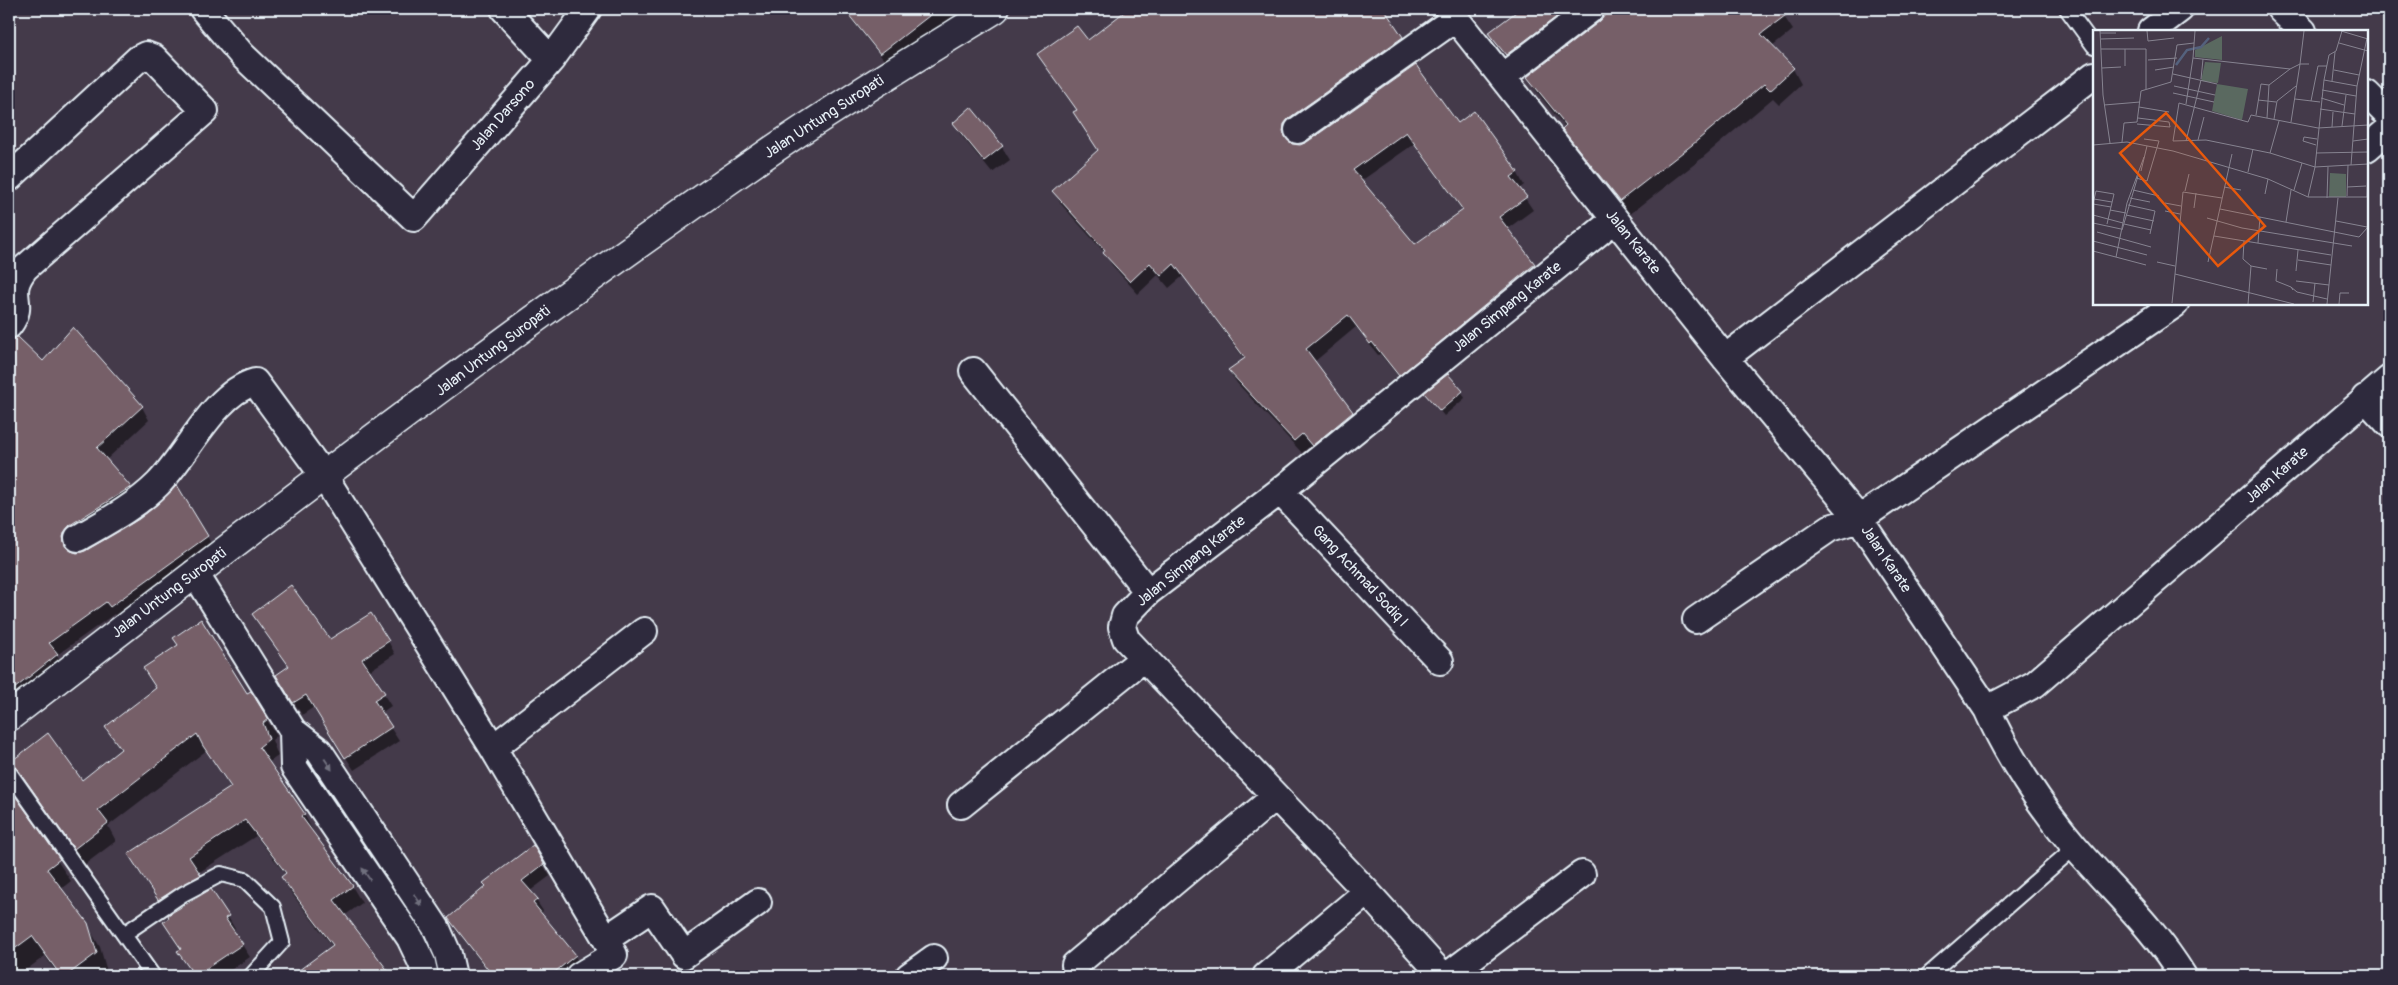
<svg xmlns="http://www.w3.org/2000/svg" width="2398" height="985" viewBox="0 0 2398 985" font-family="Pangolin,sans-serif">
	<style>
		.shadow { fill: #0007; fill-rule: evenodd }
		.building { fill: #765e68; stroke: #e8f1f8; fill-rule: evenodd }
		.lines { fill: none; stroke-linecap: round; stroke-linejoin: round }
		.service-casing { stroke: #e8f1f8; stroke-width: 18 }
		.minor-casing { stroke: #e8f1f8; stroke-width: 30 }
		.secondary-casing { stroke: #e8f1f8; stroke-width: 31 }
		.service { stroke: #2f2a3d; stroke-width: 14 }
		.minor { stroke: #2f2a3d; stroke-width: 26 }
		.secondary { stroke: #2f2a3d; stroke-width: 28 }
		.oneway { fill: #70707e }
		.labels { text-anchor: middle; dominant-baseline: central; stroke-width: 4; stroke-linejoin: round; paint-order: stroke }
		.street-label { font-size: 15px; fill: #e8f1f8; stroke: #2f2a3d }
		.inset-river { fill: none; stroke: #54617d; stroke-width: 2.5 }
		.inset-road { fill: none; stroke: #868390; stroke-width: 1 }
		.view { fill: #e8590c; fill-opacity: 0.15; stroke: #e8590c; stroke-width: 2.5 }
		.inset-edge { fill: none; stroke: #e8f1f8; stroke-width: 2.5 }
	</style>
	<rect width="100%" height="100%" fill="#443a4a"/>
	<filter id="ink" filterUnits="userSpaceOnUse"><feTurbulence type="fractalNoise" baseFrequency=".02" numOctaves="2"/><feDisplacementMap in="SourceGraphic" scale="10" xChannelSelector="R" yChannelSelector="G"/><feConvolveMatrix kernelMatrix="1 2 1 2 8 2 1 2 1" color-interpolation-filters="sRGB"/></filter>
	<g filter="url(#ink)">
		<path class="shadow" d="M789,9H801L793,14Z
			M843,9H991L933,37L929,32L888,65Z
			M1131,9H1382L1410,50L1291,137L1290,144L1300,146L1457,125L1517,172L1524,185L1519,189L1533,210L1507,229L1542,278L1407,387L1380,354L1378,355L1356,327L1314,362L1360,426L1320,457L1310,446L1302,453L1237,383L1229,371L1245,360L1183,276L1169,288L1158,275L1138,294L1112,265L1105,253L1061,204L1054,191L1099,151L1078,111L1087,42ZM1414,144L1463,211L1415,246L1361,181Z
			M1514,9H1597L1515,69L1490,34L1517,13Z
			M1601,9H1779L1793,30L1772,47L1793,69L1801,84L1779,104L1773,98L1701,159L1629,215L1572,143L1564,129L1565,127L1537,92L1528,77L1601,22L1607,10Z
			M2384,9H2389V17L2387,14Z
			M971,109L1002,147L1010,160L992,173L961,135L954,123Z
			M2389,154V167L2384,160Z
			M18,338L43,363L142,407L149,420L106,460L130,488L138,501L72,544L70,552L77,554L207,536L214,549L118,619L114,614L57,655L65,668L9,704V341Z
			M1462,392L1465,398L1444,416L1426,394Z
			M254,614L330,641H388L395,654L369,671L391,706L381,713L399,741L354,770L314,707L302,715L285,688L290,667Z
			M250,693L277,736L272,740L278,756L268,763L304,814L313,831L312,832L352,886L362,903L344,916L390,976H293L333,947L292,894L282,878L286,875L256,836L198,873L228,917L235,929L233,931L250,957L222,976H195L165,923L171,918L129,854L231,788L207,750L108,826L116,841L84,865L27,784L20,778L11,762L82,781L121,751L106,727Z
			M13,796L71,881L61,889L87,925L100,947L108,975L107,976H59L45,956L18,976H9V799Z
			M532,847L550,876L530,891L543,911L540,914L575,956L581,967L570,976H478L487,970L449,918Z"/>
		<path class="building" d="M844,9H938L880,54Z
			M1128,9H1384L1403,37L1289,118L1284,124L1283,132L1286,138L1292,144L1300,145L1307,142L1416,65L1458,123L1474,111L1518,172L1511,177L1527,197L1499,217L1535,264L1399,376L1372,342L1370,344L1348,315L1306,349L1353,412L1312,446L1302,434L1294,441L1228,370L1245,358L1174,264L1161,276L1150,263L1130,282L1103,253L1105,250L1052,191L1098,150L1073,112L1077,110L1037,54L1077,26L1088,40ZM1406,132L1463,210L1415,244L1353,170Z
			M1520,9H1567L1506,55L1488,33Z
			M1606,9H1794L1761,34L1794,68L1770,90L1764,84L1692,145L1620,201L1562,129L1566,125L1527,77L1600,21L1605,15Z
			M971,107L1003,146L984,161L953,123Z
			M73,327L143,406L97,448L131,487L70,525L65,531L63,537L65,546L71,551L77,553L85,551L139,519L159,503L177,485L208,536L110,607L106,602L49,643L58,654L9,693V340L18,337L43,361Z
			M1448,374L1463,391L1440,411L1424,393Z
			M291,585L330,639L371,613L389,641L362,659L385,693L374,700L392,727L345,758L306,695L293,703L276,675L289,666L252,614Z
			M201,619L247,693L251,691L268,719L263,723L269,739L259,747L305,814L301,816L353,886L334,900L392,976H291L333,945L281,877L286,873L245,820L189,857L201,875L158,900L128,854L231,787L203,746L197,734L98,810L108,823L74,849L16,767L9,763L48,733L82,780L121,749L105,727L156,688L143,668L178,645L173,638Z
			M9,787L60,859L47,869L88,923L97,953L66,976H61L32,936L9,953Z
			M533,845L544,864L522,881L538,899L533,903L576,955L550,976H493L448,918L486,886L483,883Z
			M211,889L229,916L225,918L243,944L195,976L177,951L181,949L163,922L169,918L168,915Z"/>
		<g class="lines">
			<defs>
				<path id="service" d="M2067,9L2094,46
					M9,772L153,976
					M124,934L183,894L221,874L245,880L273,907L282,942L251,976
					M1927,976L2075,847"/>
				<path id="minor" d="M203,9L242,55L414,218L551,60L588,9
					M504,9L551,60
					M1448,9L1725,358L1859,519L1987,709C2007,756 2042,808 2075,847C2112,890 2154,928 2183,976
					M2280,9L2303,31
					M2151,31L2180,9
					M1502,77L1591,9
					M2367,94L2389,116
					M1298,130L1456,18
					M2367,148L2389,129
					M9,178L138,59L146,55L154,58L205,111L25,268C3,296 27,301 9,325
					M1725,358L2094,75
					M973,371L1148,592
					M2365,398L2389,424
					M1280,491L1440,661
					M78,538C106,522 135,507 158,484C187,455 214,393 255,382L324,476L493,748L606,939L614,955L579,976
					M195,573L293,731L319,751L437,929L448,954L453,976
					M1696,620L1830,528L1859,519L2175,304
					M1987,709L2035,684L2389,379
					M293,731L294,767L410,938L422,963L425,976
					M493,748L644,631
					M961,805L1144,658
					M606,939L652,908L684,955L758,902
					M1075,965L1275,797
					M909,976L934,958
					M1266,976L1367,892
					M1443,976L1367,892L1144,658L1126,639L1122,627L1125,616L1148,592L1280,491L1614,220
					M1447,976L1582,874"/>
				<path id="secondary" d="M9,717C258,524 509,332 768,153C842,102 919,56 995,9"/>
			</defs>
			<use href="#service" class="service-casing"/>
			<use href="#minor" class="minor-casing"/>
			<use href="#secondary" class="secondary-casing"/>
			<use href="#service" class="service"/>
			<use href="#minor" class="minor"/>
			<use href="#secondary" class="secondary"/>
		</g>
		<defs><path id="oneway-solid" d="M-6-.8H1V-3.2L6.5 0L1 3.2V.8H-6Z" transform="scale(1.25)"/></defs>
		<g class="oneway">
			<use href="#oneway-solid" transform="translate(328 764) rotate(56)"/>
			<use href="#oneway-solid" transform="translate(366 874) rotate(-124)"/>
			<use href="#oneway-solid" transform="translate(418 900) rotate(56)"/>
		</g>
	</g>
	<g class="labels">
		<g class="street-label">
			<text transform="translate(503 115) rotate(-49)">Jalan Darsono</text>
			<text transform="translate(824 117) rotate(-33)">Jalan Untung Suropati</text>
			<text transform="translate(1633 242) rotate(51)">Jalan Karate</text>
			<text transform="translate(1507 307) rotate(-39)">Jalan Simpang Karate</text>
			<text transform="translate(493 351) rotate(-37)">Jalan Untung Suropati</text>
			<text transform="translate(2277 475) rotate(-41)">Jalan Karate</text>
			<text transform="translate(1886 559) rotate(56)">Jalan Karate</text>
			<text transform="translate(1191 561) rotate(-39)">Jalan Simpang Karate</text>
			<text transform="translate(1360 576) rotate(47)">Gang Achmad Sodiq I</text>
			<text transform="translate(169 593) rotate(-37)">Jalan Untung Suropati</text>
		</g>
	</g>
	<g transform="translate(2093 30)">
		<rect width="275" height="275" fill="#443a4a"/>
		<path d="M129,6V30L102,27V20Z" fill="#5a6960"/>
		<path d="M237,143L253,144V167H236Z" fill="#5a6960"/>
		<path d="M112,32L128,33L125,53L108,51ZM124,54L155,59L149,90L119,81Z" fill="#5a6960"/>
		<path class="inset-river" d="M83,35L94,20L108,17L116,8"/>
		<path class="inset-road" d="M7,1L10,65L17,113M54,1L55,11L81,8M102,1L100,28L197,39L176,55L168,54L163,85M248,1L275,9M7,3H23M8,9L41,8M246,13L275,21M8,19H53V59M32,19V36M55,30L84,28M9,38L28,37M197,39L207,34L211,1M62,40L81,37M241,40L266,45M80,44L124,54M108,49L110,29M231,50L264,56M239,51L242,22M81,56L122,65M229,60L263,66M80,63L121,72M228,68L251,75M202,69L227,72M165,70L183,72M218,71L225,36H234M93,74L100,28M11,75L47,72M46,77L76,82M227,79L262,84M174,88L176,55M181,89L184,71L203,56M198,92L207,34H216M44,94L77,97L76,92L45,88M275,95L225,98L158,85L155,92L86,73L80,111L113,110L177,123L222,137L275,134M249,96L253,65M239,97L240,82M105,110L111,87M93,111L108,50M260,111L275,109M29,112L31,93L44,92L48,61L78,52L84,15L101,13M0,115L34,112L80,121L175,149L215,167H275M223,115L210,111L211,107L224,109M177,123L186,91M223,123L275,122M258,135L264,56L274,8M48,141L54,116M155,142L160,119M43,148L54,151L66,111L51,109M131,157L148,160M254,157L273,156M40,160L66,166M201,160L209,133M92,161L96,144M172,164L175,149M254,166L255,135M215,167L222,137L231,50L236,25L243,21L249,1M274,167L275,134M37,168L57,172M129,168L90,162L82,244L201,274M234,168L235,137M1,169L19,172M72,173L88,176M0,174L3,161L21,164L14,194M0,174L18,177M35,175L62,181L57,204M101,178L103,163M127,179L266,207L275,197M17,180L33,183M72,181L87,184M0,185L30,193M33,185L61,191M114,188L149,198L259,216M243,191L274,197M193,192L198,160M0,193L28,199M31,194L58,200M29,200L45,146M4,202L58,217M121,206L238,225M0,211L54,225M151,211L150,229L158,236L155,274M165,213L167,187M0,221L53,235M23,227L34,173L51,127M205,230L238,235M64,232L82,236M115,232L139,124M158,236L174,239M184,239L183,251L198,257M203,241L205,220M203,251L236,255M200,260L198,257L204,262L234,269M220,272L222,253M79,273L82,244M234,274L245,168M246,274L247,263H256"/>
		<path class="view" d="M73,83L172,196L125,236L27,123Z"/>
		<rect width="275" height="275" class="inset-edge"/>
	</g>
	<rect width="2398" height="985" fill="none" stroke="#2f2a3d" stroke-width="30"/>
	<rect x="15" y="15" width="2368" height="955" fill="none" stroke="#e8f1f8" stroke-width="2" filter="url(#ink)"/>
</svg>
